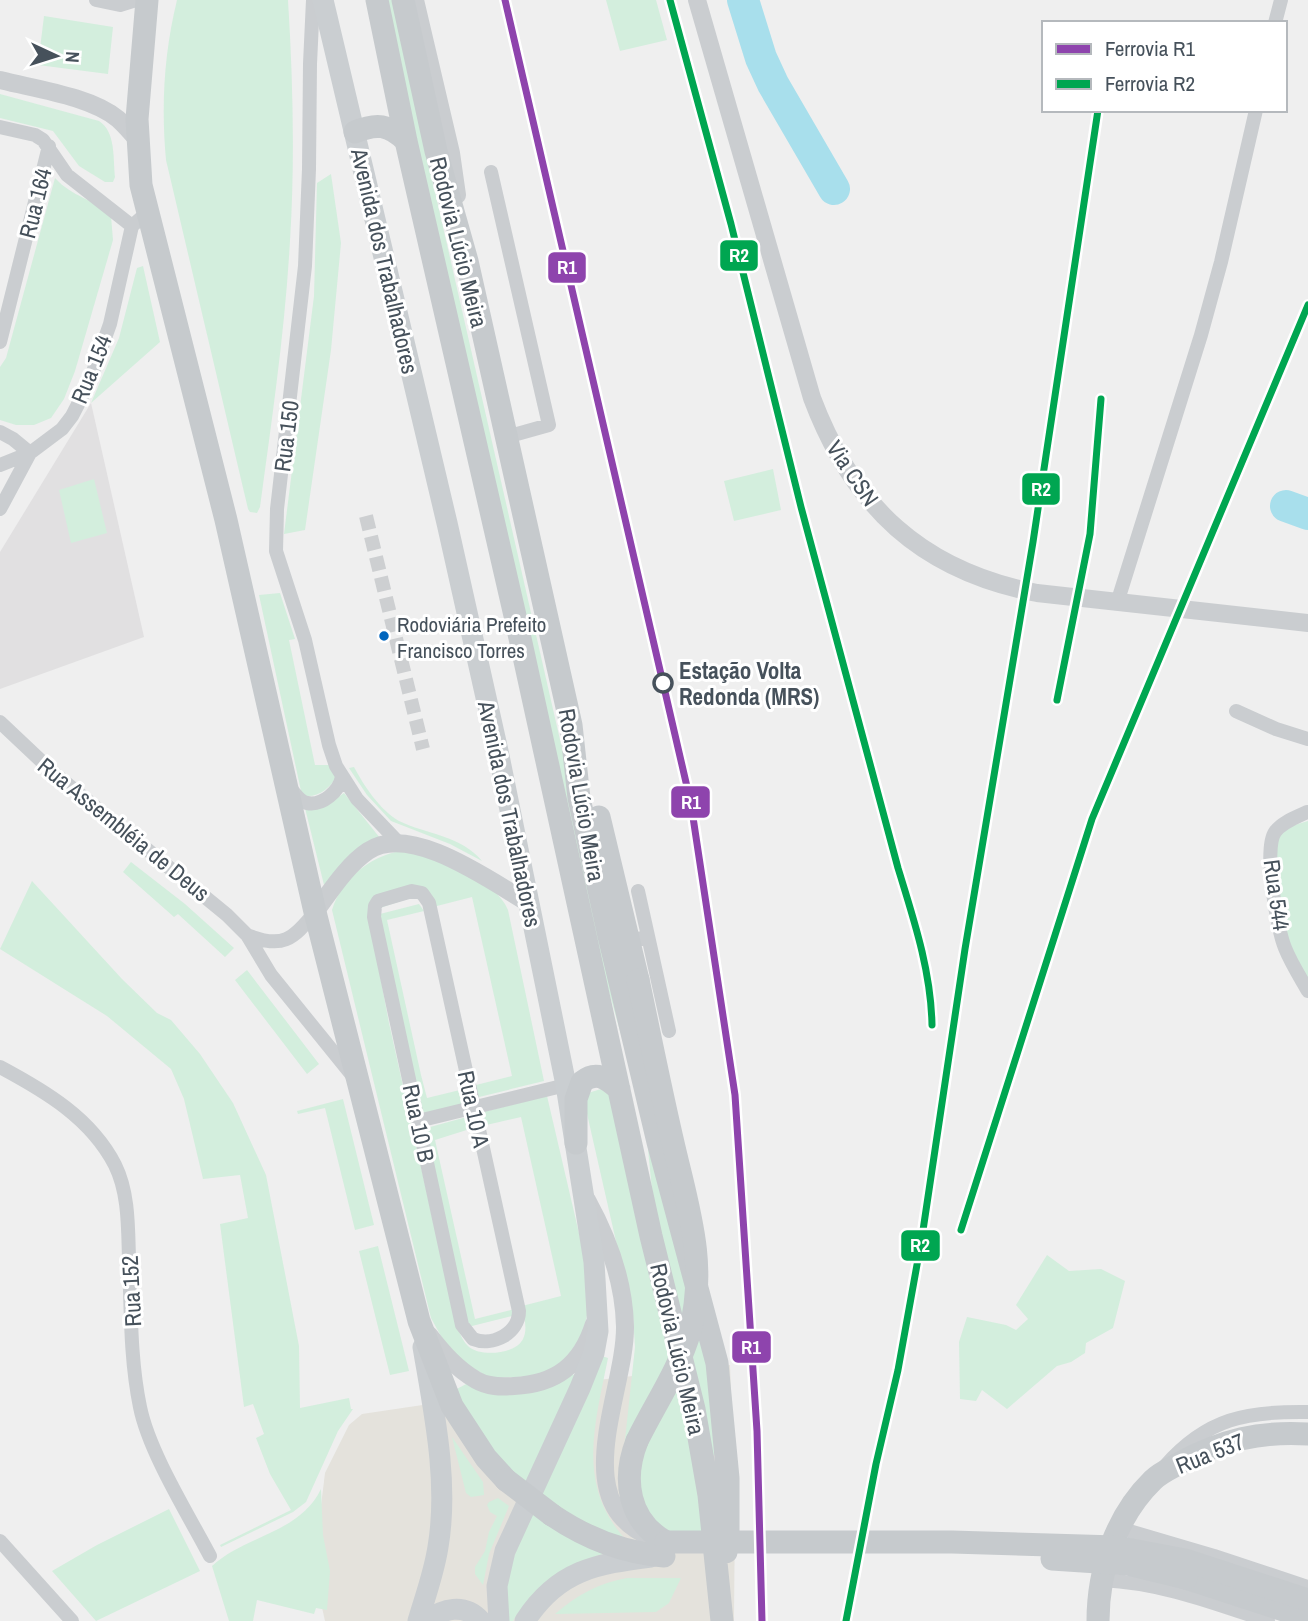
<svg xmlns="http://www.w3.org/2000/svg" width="1308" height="1621" viewBox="0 0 1308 1621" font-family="'Archivo Narrow',sans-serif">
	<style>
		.commercial { fill: #e4e2dc }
		.education { fill: #e1e0e1 }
		.green { fill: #d3eedd }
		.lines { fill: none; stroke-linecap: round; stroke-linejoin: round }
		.river { stroke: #a8dfec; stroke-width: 32 }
		.minor-tunnel { stroke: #cdcfd1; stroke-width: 14; stroke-dasharray: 14 7; stroke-linecap: butt }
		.minor { stroke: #cacdd0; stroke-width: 14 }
		.tertiary { stroke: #cacdd0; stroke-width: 18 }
		.secondary { stroke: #caced1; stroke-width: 21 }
		.primary { stroke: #c6cacd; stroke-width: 23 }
		.primary-bridge { stroke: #c6cacd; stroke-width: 23 }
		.rail-1-casing { stroke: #fff; stroke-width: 12 }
		.rail-2-casing { stroke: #fff; stroke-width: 12 }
		.rail-1 { stroke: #8e44ad; stroke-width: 7 }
		.rail-2 { stroke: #00a651; stroke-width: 7 }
		.bus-dot { fill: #0065bd; stroke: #fff; stroke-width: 2.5 }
		.stop-dot { fill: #fff; stroke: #46515b; stroke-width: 3.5 }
		.labels { text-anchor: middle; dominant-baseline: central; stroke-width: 6; stroke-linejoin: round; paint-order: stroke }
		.bus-label { font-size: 21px; fill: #46515b; stroke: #fff; text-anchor: start }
		.street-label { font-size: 23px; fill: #46515b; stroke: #fff }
		.stop-label { font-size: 23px; font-weight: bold; fill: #46515b; stroke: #fff; text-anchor: start }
		.line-badge { stroke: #fff; stroke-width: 2.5 }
		.badge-label { font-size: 19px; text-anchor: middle; font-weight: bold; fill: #fff }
	</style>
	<rect width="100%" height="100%" fill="#efefef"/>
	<path class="commercial" d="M730,1365L735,1502L734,1621H325L321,1603V1506L325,1473L349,1425L362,1414L571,1383Z"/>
	<path class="education" d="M91,403L144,637L0,689V552Z"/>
	<path class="green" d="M177,0H288C293,80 295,161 290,241C285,330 272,419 260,507L257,513L250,512L248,509L166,160C161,106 164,53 177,0Z
		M384,0H396L430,170L631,1051L705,1336L715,1455H712L656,1231L647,1139L626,1052L607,985Z
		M606,0H656L667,40L620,51Z
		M44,16L113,27L108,74L38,65Z
		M0,94L99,121C116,132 113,158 115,177L113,182H105L79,166L53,131L0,118Z
		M331,174L341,243L331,350L305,530L284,534L314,296L317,183Z
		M55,178C72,197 94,199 111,216L113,240L75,371L64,399L51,418L34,425H16L0,420V367L6,358Z
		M143,266L160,342L91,403L119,338L137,268Z
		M773,469L781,510L734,521L724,481Z
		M94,479L107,533L71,543L59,490Z
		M280,593L295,639L289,640L315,765H329L336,777C330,788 319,797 306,796L301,791L259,595Z
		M354,767C364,786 380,810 399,821C426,834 462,836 482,861L450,844L391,821L367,795L349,768Z
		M344,793L380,838L324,885L305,808L329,804Z
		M1308,821V986L1281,923L1272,851L1281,829Z
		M408,850C436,859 497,880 508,910L544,1081L475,1098L472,1086L512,1076L472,897L433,907L428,892L368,912L389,1023L452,1306C456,1320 458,1337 469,1347C481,1357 516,1354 523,1339C528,1329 524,1317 522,1306L561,1296L521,1117L482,1126L479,1113L547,1096L585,1259L588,1311L584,1329L575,1352L545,1376L490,1378L464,1363L442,1338L431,1318L332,910C342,877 374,853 408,850Z
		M131,862L185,904L234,948L225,957L178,914L174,917L123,872Z
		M32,881L122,979L157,1013L171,1020L200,1054L233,1103L266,1175L299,1346L300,1408L349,1398L351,1409H353L338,1431L306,1502L293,1512L221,1547L220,1545L291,1510L270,1474L256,1438L264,1434L253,1404L244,1407L220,1224L248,1218L240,1175L203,1179L184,1099L171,1069L107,1016L0,949Z
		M419,904L424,911L387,920L421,1075L427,1098L464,1089L467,1103L420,1114L380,914Z
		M247,970L319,1064L307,1074L235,980Z
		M601,1089L610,1095L684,1399L703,1532L676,1533L652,1527L624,1449L635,1347L633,1316L585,1105L588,1093Z
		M343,1099L374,1225L355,1230L325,1108L298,1114L297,1111Z
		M470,1116L473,1128L435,1140L475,1319L515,1309L516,1315L468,1327L423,1129Z
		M378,1246L409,1371L390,1375L359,1251Z
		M1047,1255L1069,1271L1101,1269L1125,1281L1113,1328L1086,1343L1085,1353L1071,1362L1057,1366L1007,1409L982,1390L976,1401L960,1399L959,1342L967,1317L1006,1325L1016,1330L1028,1319L1016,1305Z
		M599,1355L608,1358C595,1424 575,1487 628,1542L618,1541L537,1495Z
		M570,1373L578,1377L528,1488L508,1473L453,1391L468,1383Z
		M452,1437L483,1482L484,1495L471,1497L466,1493Z
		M321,1489L323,1535L330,1571L327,1610L316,1608L314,1614L257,1600L253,1621H229L212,1566C246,1535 300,1533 321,1489Z
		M498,1498L509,1506L489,1554L483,1585L475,1574V1567L485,1551L489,1532L497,1516L490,1512L487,1505L489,1502Z
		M533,1507L611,1552L596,1556L518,1613L513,1621H506L507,1575Z
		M169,1509L200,1571L96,1621L52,1571L97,1545Z
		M627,1578H681L669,1603L656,1612L555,1614C577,1595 599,1583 627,1578Z"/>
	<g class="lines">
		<path class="river" d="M743,0L761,58L773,84L834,189
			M1286,506L1308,514"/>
		<path class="minor-tunnel" d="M366,516L423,749"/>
		<path class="minor" d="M96,0L120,5L136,0
			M313,0L310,64L309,169L305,266L277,509L276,551L305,640L329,745L336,766L357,799L398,842
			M1275,23L1281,0
			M0,127L35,135L43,140L67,175L132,226
			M491,172L549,425L506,437
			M0,342L49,146
			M0,432L13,439L30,453L0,465
			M0,509L30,453L62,429L72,416L89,383L110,324L132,226L148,212
			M1118,600L1201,335L1221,262L1256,110
			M1236,711L1276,729L1308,739
			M0,722L55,774L227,915L247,935L271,975L352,1075
			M290,788C295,793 300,802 307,803C323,806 339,791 342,777
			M1307,812C1297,817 1282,822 1275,832C1263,849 1277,929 1285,948C1291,963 1300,977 1308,991
			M412,891L422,893L429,903L519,1311C519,1333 493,1347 473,1339L462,1325L374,917L375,906L378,901Z
			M638,891L648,936
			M247,935C282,949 293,940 315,912
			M629,942L648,936L669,1031
			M0,1067C45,1091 91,1118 115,1165C129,1193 128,1228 129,1259C131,1308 130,1359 140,1407C149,1452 188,1514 210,1556
			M418,1121L566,1085
			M1165,1466C1207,1418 1247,1411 1308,1412
			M1119,1528L1214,1556L1308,1587
			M0,1541L72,1621
			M1102,1580C1162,1583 1211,1602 1268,1621"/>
		<path class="tertiary" d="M415,0L451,153L457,195
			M697,0L812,398C853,507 922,571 1037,593L1308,623
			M0,80C35,89 90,96 118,119C125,125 131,133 137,139
			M315,912C330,892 347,865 368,851C411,822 492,882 530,904
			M587,1200C608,1238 624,1283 625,1326C626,1392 564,1504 653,1538
			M429,1335C443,1353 457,1369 476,1380C488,1387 501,1387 514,1386C556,1384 581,1365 594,1324"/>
		<path class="secondary" d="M323,0L447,523L498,751L566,1085L594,1262L598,1331L594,1353L580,1388L505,1551L497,1586L499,1621
			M418,1621C425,1597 434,1573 438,1547C449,1482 434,1412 423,1347
			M425,1621C443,1609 464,1602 481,1621
			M525,1621C558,1570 596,1564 651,1557"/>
		<path class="primary" d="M147,0L137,119L141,185L226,520L315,912L419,1321L452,1406L486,1458L506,1480
			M377,0L406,141L516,620L651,1236L694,1409L709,1495L722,1621
			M403,0L436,151L467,261L571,725L579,798L609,936L658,1142L717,1363L728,1478V1536L726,1552
			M355,132C376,123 389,124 406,141
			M599,817L638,980
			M576,1143V1099L582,1082C597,1070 607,1079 619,1089
			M637,1441C622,1479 628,1521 666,1542
			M552,1515C586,1538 624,1553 664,1556
			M1186,1578L1308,1618
			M1098,1621C1098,1570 1116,1516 1153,1480C1160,1473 1171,1468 1180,1463C1222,1440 1260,1431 1308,1434"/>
		<path class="primary-bridge" d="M637,1441C655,1404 679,1370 690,1331C707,1265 689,1211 674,1147C661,1092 650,1036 638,980
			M506,1480L552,1515
			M666,1542H952L1116,1547L1185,1560L1308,1600
			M1052,1559L1128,1564L1186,1578"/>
		<defs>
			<path id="rail-1" d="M505,0L691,804L735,1095L757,1431L762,1621"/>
			<path id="rail-2" d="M670,0L731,224L801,507L898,868C914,920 931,971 932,1025
				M1057,700L1090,534L1101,399
				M961,1230L1092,819L1308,305
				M846,1621L876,1464L898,1370L922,1237L965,949L1033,542L1098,110"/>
		</defs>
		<use href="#rail-1" class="rail-1-casing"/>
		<use href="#rail-2" class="rail-2-casing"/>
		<use href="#rail-1" class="rail-1"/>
		<use href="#rail-2" class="rail-2"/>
	</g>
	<circle class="bus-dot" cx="384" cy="636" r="6"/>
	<circle class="stop-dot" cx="663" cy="683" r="9"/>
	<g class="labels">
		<g class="bus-label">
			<text x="397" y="624">Rodoviária Prefeito<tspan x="397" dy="26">Francisco Torres</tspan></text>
		</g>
		<g class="street-label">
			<text transform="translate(35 203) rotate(-76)">Rua 164</text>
			<text transform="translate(459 242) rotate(76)">Rodovia Lúcio Meira</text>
			<text transform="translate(385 261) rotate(77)">Avenida dos Trabalhadores</text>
			<text transform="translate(91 369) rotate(-68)">Rua 154</text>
			<text transform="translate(286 436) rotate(-83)">Rua 150</text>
			<text transform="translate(853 473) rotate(56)">Via CSN</text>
			<text transform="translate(582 795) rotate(80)">Rodovia Lúcio Meira</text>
			<text transform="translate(510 814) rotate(78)">Avenida dos Trabalhadores</text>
			<text transform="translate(124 829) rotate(39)">Rua Assembléia de Deus</text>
			<text transform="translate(1277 895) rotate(82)">Rua 544</text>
			<text transform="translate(474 1109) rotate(78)">Rua 10 A</text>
			<text transform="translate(419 1123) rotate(78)">Rua 10 B</text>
			<text transform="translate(131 1291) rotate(-93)">Rua 152</text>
			<text transform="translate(678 1349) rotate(77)">Rodovia Lúcio Meira</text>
			<text transform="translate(1210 1453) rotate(-22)">Rua 537</text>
		</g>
		<g class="stop-label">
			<text x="679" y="670">Estação Volta<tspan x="679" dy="26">Redonda (MRS)</tspan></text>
		</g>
	</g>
	<g class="line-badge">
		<rect x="719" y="239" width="40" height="33" rx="7" fill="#00a651"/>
		<rect x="547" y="251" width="40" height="33" rx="7" fill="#8e44ad"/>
		<rect x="1021" y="472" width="40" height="34" rx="7" fill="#00a651"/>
		<rect x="670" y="785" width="41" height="34" rx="7" fill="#8e44ad"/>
		<rect x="900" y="1229" width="41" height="33" rx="7" fill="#00a651"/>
		<rect x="731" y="1330" width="41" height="34" rx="7" fill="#8e44ad"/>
	</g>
	<g class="badge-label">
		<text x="739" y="262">R2</text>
		<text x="567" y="274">R1</text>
		<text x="1041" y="496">R2</text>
		<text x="691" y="809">R1</text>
		<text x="920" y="1252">R2</text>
		<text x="751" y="1354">R1</text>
	</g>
	<rect x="1042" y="21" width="245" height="91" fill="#ffffff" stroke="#b5b9bd" stroke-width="2"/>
	<rect x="1056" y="44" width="35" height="10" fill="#8e44ad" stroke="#b5b9bd" stroke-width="2"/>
	<text x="1105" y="56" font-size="21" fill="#46515b">Ferrovia R1</text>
	<rect x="1056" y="79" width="35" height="10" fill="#00a651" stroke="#b5b9bd" stroke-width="2"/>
	<text x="1105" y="91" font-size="21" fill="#46515b">Ferrovia R2</text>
	<g transform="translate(56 56) rotate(94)" stroke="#ffffff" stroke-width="5" paint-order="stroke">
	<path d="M0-5L12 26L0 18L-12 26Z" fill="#46515b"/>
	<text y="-10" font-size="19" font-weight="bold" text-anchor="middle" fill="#46515b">N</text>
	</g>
</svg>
